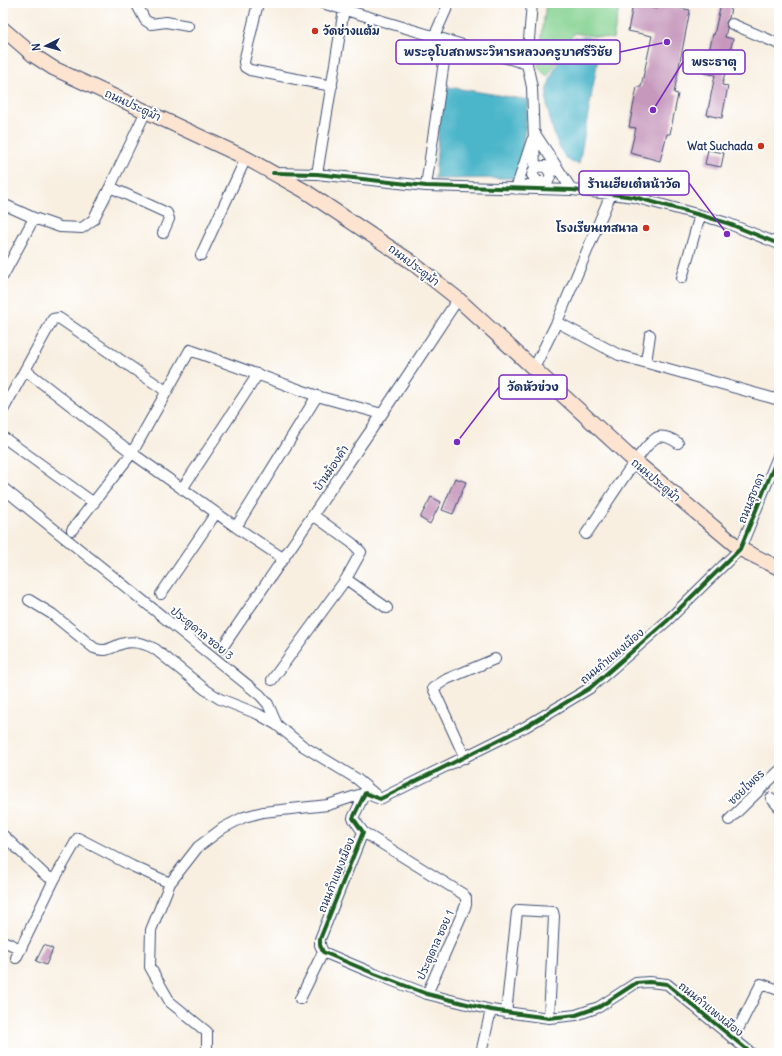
<svg xmlns="http://www.w3.org/2000/svg" width="782" height="1056" viewBox="0 0 782 1056" font-family="Delius,'Playpen Sans Thai',sans-serif">
	<style>
		.green { fill: #85d291; stroke: #508078 }
		.water { fill: #4bb5c9; stroke: #337294 }
		.building { fill: #c698bc }
		.lines { fill: none; stroke-linecap: round; stroke-linejoin: round }
		.street-casing { stroke: #3c4c72; stroke-width: 12 }
		.secondary-casing { stroke: #3c4c72; stroke-width: 16 }
		.street { stroke: #fff; stroke-width: 10 }
		.secondary { stroke: #fde4d1; stroke-width: 14 }
		.cycleway-casing { stroke: #fff; stroke-width: 6 }
		.cycleway { stroke: #1b5e20; stroke-width: 4 }
		.poi-dot { fill: #c8321e; stroke: #fff; stroke-width: 1.5 }
		.labels { text-anchor: middle; dominant-baseline: central; stroke-width: 4; stroke-linejoin: round; paint-order: stroke }
		.poi-label { font-size: 11px; font-weight: bold; fill: #1b2f5e; stroke: #fff; text-anchor: end }
		.street-label { font-size: 11px; fill: #1b2f5e; stroke: #fff }
		.leader { fill: none; stroke: #7b2cbf; stroke-width: 1.5 }
		.callout-dot { fill: #7b2cbf; stroke: #fff; stroke-width: 1.5 }
		.callout { fill: #fff; stroke: #7b2cbf; stroke-width: 1.5 }
		.callout-label { font-size: 12px; text-anchor: middle; font-weight: bold; fill: #1b2f5e }
	</style>
	<rect width="100%" height="100%" fill="#fff"/>
	<filter id="ink" filterUnits="userSpaceOnUse"><feTurbulence type="fractalNoise" baseFrequency=".025" numOctaves="2"/><feDisplacementMap in="SourceGraphic" scale="8" xChannelSelector="R" yChannelSelector="G"/><feConvolveMatrix kernelMatrix="1 2 1 2 8 2 1 2 1" color-interpolation-filters="sRGB"/></filter>
	<filter id="wash" filterUnits="userSpaceOnUse"><feTurbulence type="fractalNoise" baseFrequency=".012" numOctaves="4" result="noise"/><feDisplacementMap in="SourceGraphic" scale="16" xChannelSelector="R" yChannelSelector="G"/><feGaussianBlur stdDeviation="0.9" result="paint"/><feColorMatrix in="noise" values="0 0 0 0 0 0 0 0 0 0 0 0 0 0 0 0 0 1.4 0 .05"/><feComposite in="paint" operator="in"/></filter>
	<g filter="url(#wash)">
		<rect width="100%" height="100%" fill="#f8efe1"/>
		<path class="green" d="M546,3H620L613,39L574,33L547,77L538,67Z"/>
		<path class="water" d="M584,37L596,40L600,48L579,164C576,163 572,163 570,161C558,155 549,118 547,105C546,97 547,88 550,80C554,67 566,49 574,38Z
			M442,86L529,100L518,178L435,179Z"/>
		<g id="blocks">
			<path class="building" d="M721,3H732L729,18L726,22L727,28L725,37L733,39L722,85L728,86L722,118L707,115L715,75L704,73L713,34L714,35Z
				M633,4L657,9L658,4L690,10L674,93L678,94L670,134H667L660,161L630,153L636,128L629,127L637,87H641L652,36L628,31Z
				M708,150L724,153L721,167L705,164Z
				M455,478L466,482L453,514L442,510Z
				M431,497L441,502L430,524L420,518Z
				M44,945L53,949L46,965L36,961Z"/>
		</g>
	</g>
	<g filter="url(#ink)">
		<use href="#blocks" fill-opacity="0" stroke="#3c4c72" stroke-width="1"/>
		<g class="lines">
			<defs>
				<path id="street" d="M136,3L145,20L151,24L166,22L188,26
					M258,3L244,62L245,67L250,70L332,86
					M322,3L527,64
					M532,3L527,64L532,87L535,167
					M732,24L779,44
					M434,37L449,3
					M534,132L572,190
					M276,173L317,174L426,186L572,190L611,194L634,197L700,215L727,223L779,244
					M317,174L344,9
					M426,186L447,41
					M525,186L538,182H548L551,174L545,166L535,167L532,175L538,182
					M110,187L167,213L169,219L163,233
					M516,189L532,140
					M3,204L34,218L60,227L82,228L93,220L110,187L146,111
					M201,255L246,158
					M3,276L34,218
					M682,278L700,215
					M557,322L619,355L779,400
					M646,362L650,335
					M533,370L557,322L611,194
					M29,373L132,453L236,527L284,559
					M3,410L53,319L59,318L166,391
					M3,437L94,503
					M3,488L260,695L268,704L277,725L303,746L357,779L376,795
					M182,489L258,374
					M236,527L317,396
					M72,530L132,453L190,350L317,396L382,414
					M586,534C598,518 644,441 658,437C665,435 672,439 678,443
					M346,579L387,608
					M161,594L216,513
					M29,600L52,614L94,648C106,653 110,648 121,644C133,640 144,643 155,649L206,690L220,699L258,714L277,725
					M222,648L382,414L458,299
					M272,680L346,579L361,552L352,543L313,515
					M465,758L433,688L447,679L495,659
					M365,793L353,818L363,832L320,939V945L323,952L375,974L427,994L491,1010L549,1018L576,1015L599,1007L636,983L649,982L667,984L751,1053
					M365,793L380,799L525,727L590,688L667,621L740,549L779,454
					M771,798L779,807
					M729,820L779,771
					M363,832L463,894L466,898V905L427,994
					M3,835L45,875L54,880
					M3,941L21,949
					M16,958L54,880L78,838L132,866L170,883
					M300,999L323,952
					M506,1013L517,912L519,910L553,912L554,916L549,1018
					M733,1039L761,984L779,990
					M207,1053V1032L170,1002L150,967L151,930L170,883L198,847L223,828L244,817L263,812L328,805L365,793
					M481,1053L491,1010"/>
				<path id="secondary" d="M3,29L33,55L53,68L246,158L305,191L410,261L458,299L630,457L740,549L779,568"/>
			</defs>
			<use href="#street" class="street-casing"/>
			<use href="#secondary" class="secondary-casing"/>
			<use href="#street" class="street"/>
			<use href="#secondary" class="secondary"/>
			<defs>
				<path id="cycleway" d="M273,173L317,174L426,186L572,190L611,194L634,197L700,215L727,223L779,244
					M751,1053L667,984L649,982L636,983L599,1007L576,1015L549,1018L491,1010L427,994L375,974L323,952L320,945V939L363,832L353,818L365,793L380,799L525,727L590,688L667,621L740,549L779,454"/>
			</defs>
			<use href="#cycleway" class="cycleway-casing"/>
			<use href="#cycleway" class="cycleway"/>
		</g>
	</g>
	<g class="poi-dot">
		<circle cx="315" cy="31" r="4"/>
		<circle cx="761" cy="146" r="4"/>
		<circle cx="646" cy="228" r="4"/>
	</g>
	<g class="labels">
		<g class="poi-label">
			<text x="323" y="31" text-anchor="start">วัดช่างแต้ม</text>
			<text x="753" y="146">Wat Suchada</text>
			<text x="638" y="228">โรงเรียนเทสนาล</text>
		</g>
		<g class="street-label">
			<text transform="translate(133 105) rotate(25)">ถนนประตูม้า</text>
			<text transform="translate(414 265) rotate(37)">ถนนประตูม้า</text>
			<text transform="translate(331 468) rotate(-56)">บ้านฆ้องคำ</text>
			<text transform="translate(656 480) rotate(40)">ถนนประตูม้า</text>
			<text transform="translate(751 498) rotate(-68)">ถนนสุชาดา</text>
			<text transform="translate(202 633) rotate(39)">ประตูดาล ซอย 3</text>
			<text transform="translate(612 656) rotate(-40)">ถนนกำแพงเมือง</text>
			<text transform="translate(746 787) rotate(-44)">ซอยไพธร</text>
			<text transform="translate(336 875) rotate(-68)">ถนนกำแพงเมือง</text>
			<text transform="translate(435 945) rotate(-66)">ประตูดาล ซอย 1</text>
			<text transform="translate(711 1009) rotate(39)">ถนนกำแพงเมือง</text>
		</g>
	</g>
	<path class="leader" d="M667 42L620 52M653 110L683 62M727 234L689 183M457 442L499 387"/>
	<g class="callout-dot">
		<circle cx="667" cy="42" r="4"/>
		<circle cx="653" cy="110" r="4"/>
		<circle cx="727" cy="234" r="4"/>
		<circle cx="457" cy="442" r="4"/>
	</g>
	<g class="callout">
		<rect x="396" y="40" width="224" height="24" rx="4"/>
		<rect x="683" y="50" width="62" height="24" rx="4"/>
		<rect x="579" y="171" width="110" height="24" rx="4"/>
		<rect x="499" y="375" width="68" height="24" rx="4"/>
	</g>
	<g class="callout-label">
		<text x="508" y="56">พระอุโบสถพระวิหารหลวงครูบาศรีวิชัย</text>
		<text x="714" y="66">พระธาตุ</text>
		<text x="634" y="188">ร้านเฮียเต๋หน้าวัด</text>
		<text x="533" y="391">วัดหัวข่วง</text>
	</g>
	<rect width="782" height="1056" fill="none" stroke="#fff" stroke-width="16"/>
	<g transform="translate(46 46) rotate(264)" stroke="#ffffff" stroke-width="3" paint-order="stroke">
	<path d="M0-3L7 15L0 10L-7 15Z" fill="#1b2f5e"/>
	<text y="-6" font-size="11" font-weight="bold" text-anchor="middle" fill="#1b2f5e">N</text>
	</g>
</svg>
